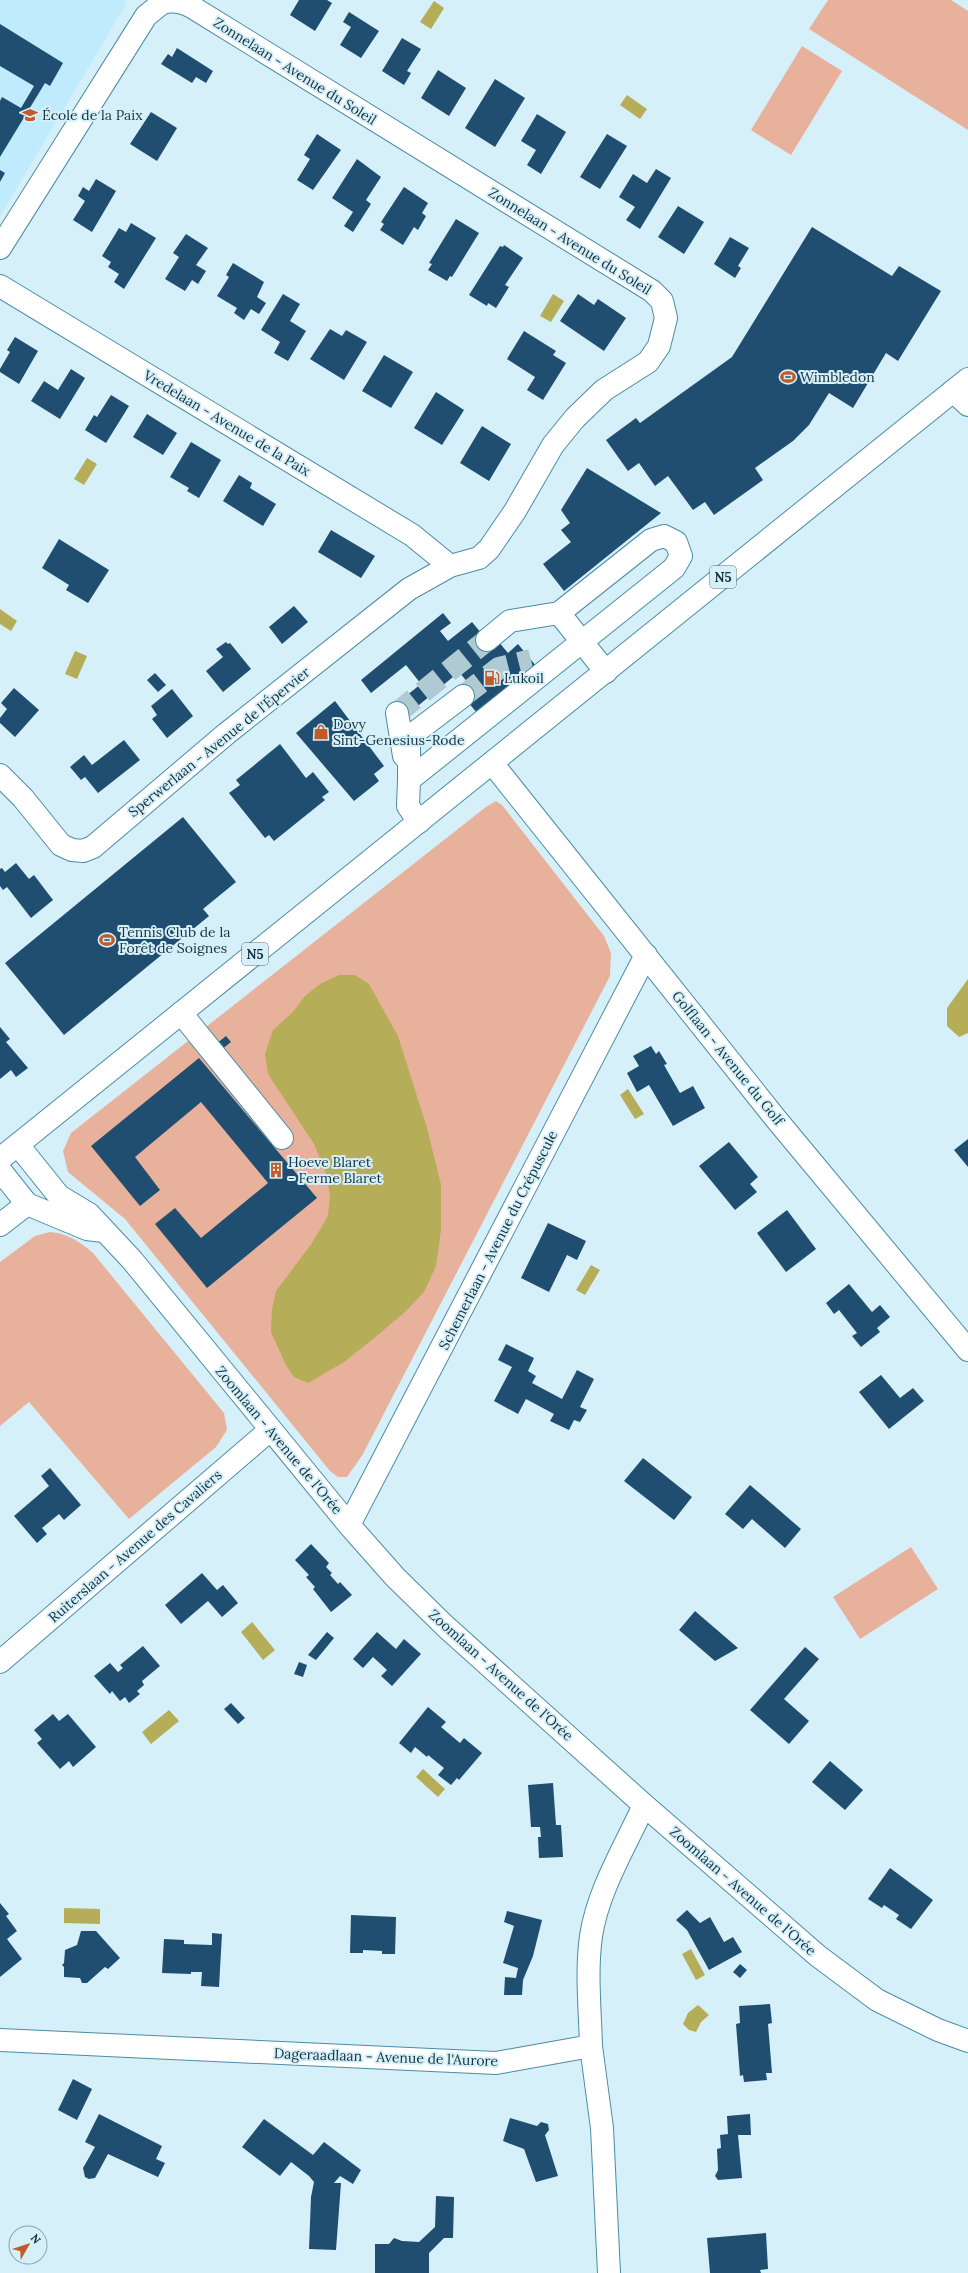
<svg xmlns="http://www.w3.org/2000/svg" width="968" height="2273" viewBox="0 0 968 2273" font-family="Lora,serif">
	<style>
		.built { fill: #bfebfd }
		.green { fill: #e7b19b }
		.water { fill: #b6ad58 }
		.building { fill: #204e70 }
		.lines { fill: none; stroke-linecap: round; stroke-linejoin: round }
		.minor-tunnel { stroke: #b0cad4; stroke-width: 22; stroke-dasharray: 22 11; stroke-linecap: butt }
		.minor-casing { stroke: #4a8ca4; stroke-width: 24 }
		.major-casing { stroke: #4a8ca4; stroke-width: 24 }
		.minor { stroke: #fff; stroke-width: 22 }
		.major { stroke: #fff; stroke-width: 22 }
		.labels { text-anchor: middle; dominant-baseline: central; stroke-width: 4; stroke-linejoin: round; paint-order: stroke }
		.shield { fill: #d6f0fa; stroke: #506a74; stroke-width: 1 }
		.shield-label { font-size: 13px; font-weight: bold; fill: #16313b }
		.street-label { font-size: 14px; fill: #16313b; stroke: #d6f0fa }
		.poi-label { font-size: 14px; fill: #16313b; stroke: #d6f0fa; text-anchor: start }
	</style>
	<rect width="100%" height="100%" fill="#d6f0fa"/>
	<path class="built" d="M0,0H125V6L0,216Z"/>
	<path class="green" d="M828,0H951L968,11V130L809,29Z
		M802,46L842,71L791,155L751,130Z
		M496,801L502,805L604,936L611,953L610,976L363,1454L347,1477H338L330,1471L125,1219L68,1172L63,1151L71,1133L486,807Z
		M50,1232C67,1233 80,1242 93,1253L224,1413L227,1430L216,1447L129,1519L29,1402L0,1426V1262L35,1236Z
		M911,1547L938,1589L860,1639L833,1597Z"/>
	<path class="water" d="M434,1L444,8L431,29L420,22Z
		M627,95L647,109L640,119L620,105Z
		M553,294L564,301L551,322L540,316Z
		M87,458L97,464L84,485L74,479Z
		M0,609L17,621L11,631L0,624Z
		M75,651L87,656L77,679L65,674Z
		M339,975H355L369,984L398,1036L427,1128L441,1185V1230L436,1266L424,1292L406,1311L373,1339L344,1362L308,1383L294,1377L286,1365L271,1332L272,1309L276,1291L312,1243L328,1216L330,1196L326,1173L314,1144L268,1074L265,1054L273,1030L293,1012L305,996L320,984Z
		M968,979V1033L959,1037L947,1026V1008Z
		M628,1089L644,1114L635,1119L620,1095Z
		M591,1265L600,1270L585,1295L576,1290Z
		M252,1622L275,1650L263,1660L241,1632Z
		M169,1710L179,1721L151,1744L142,1732Z
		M423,1769L445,1789L438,1797L416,1777Z
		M64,1908L100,1909V1924L64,1923Z
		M691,1949L705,1975L696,1980L682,1954Z
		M698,2005L709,2015L701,2022L696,2032L689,2030L683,2024L688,2013Z"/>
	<path class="building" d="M299,0H327L332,3L315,31L290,15Z
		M349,12L379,31L361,58L340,45L351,27L343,22Z
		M0,24L63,63L50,86L45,83L0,157V101L2,97L21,108L34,86L0,66Z
		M402,38L421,49L407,71L411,73L404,85L382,71Z
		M177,48L213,71L206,83L196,77L192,83L161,64L168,54L172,57Z
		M438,70L466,88L449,116L421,98Z
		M495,79L525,98L495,147L465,128Z
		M151,112L177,128L157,161L130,144Z
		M537,114L566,132L541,174L527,165L536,150L521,141Z
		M317,134L341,150L313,190L297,180L310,159L304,155Z
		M607,134L627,146L600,189L580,177Z
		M357,159L381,177L366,200L371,204L353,232L344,226L353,212L332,198Z
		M656,169L671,178L640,229L626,220L635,207L619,197L633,174L647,183Z
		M0,170L5,173L0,182Z
		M96,179L116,191L92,232L73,220L85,201L78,196L83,187L89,191Z
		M404,187L428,203L422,213L426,216L418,230L414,227L403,245L380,230L384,224L381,222Z
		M678,206L704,222L684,254L658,237Z
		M456,219L479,233L452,277L450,276L447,281L428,270L432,264L429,263Z
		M131,223L156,238L124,289L114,282L119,274L108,267L111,262L102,256L119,228L126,232Z
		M812,227L892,276L899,266L941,291L898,361L886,353L853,408L829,393L809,425L793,441L755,468L763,480L714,515L705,502L693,510L668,476L655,486L639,463L628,471L606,440L636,418L640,423L732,357Z
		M186,234L208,248L196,265L206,271L198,284L192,280L185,291L165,279L179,257L173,253Z
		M730,237L749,248L738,266L741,268L735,278L714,264Z
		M504,245L523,258L505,285L509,287L496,308L488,303L487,306L469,295L500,246L503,247Z
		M233,263L264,282L257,297L266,303L259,314L251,309L244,320L234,313L237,308L217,296L229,277L226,275Z
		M283,294L300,304L290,321L306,331L288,361L274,353L280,342L261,330Z
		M578,294L594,305L598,299L626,318L604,351L560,321Z
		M330,329L342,336L346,330L367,342L344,380L310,359Z
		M524,331L556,351L553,355L566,363L543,400L527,390L535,377L507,359Z
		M15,337L38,351L19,384L0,372V369L10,352L7,350Z
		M384,355L413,372L391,408L362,391Z
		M71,369L85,378L60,419L31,401L44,381L58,390Z
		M436,392L464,410L442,445L414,428Z
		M111,395L129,406L106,443L85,430L94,415L97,417Z
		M147,414L177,433L163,455L133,437Z
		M482,426L511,444L489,481L460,463Z
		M191,442L221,460L199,498L187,491L189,488L170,477Z
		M587,468L661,513L564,591L543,564L571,542L561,530L570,523L561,510Z
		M239,475L252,483L250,488L276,504L263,526L223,501Z
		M331,530L375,556L361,578L318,552Z
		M59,539L109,570L88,603L66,590L69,585L42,568Z
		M294,606L308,622L282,644L269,627Z
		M443,613L451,623L440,631L448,641L472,622L487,640L498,641L508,653L518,644L536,666L477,713L459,691L469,684L459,672L402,719L392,707L421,684L406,665L371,693L361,680Z
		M226,642L228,644L230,643L251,669L223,692L206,671L223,657L216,649Z
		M155,673L166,685L158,692L147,680Z
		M14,688L39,710L15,737L0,723V718L7,709L1,703Z
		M172,689L193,716L167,738L152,719L157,715L151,706Z
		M335,701L384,766L374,774L379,781L354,801L296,733Z
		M124,740L140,760L98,793L85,777L81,780L70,767L84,755L92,765Z
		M280,744L306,778L313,772L329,792L322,797L325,800L274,841L269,835L265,838L229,793L240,785L236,780Z
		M183,817L236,882L203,909L209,916L64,1035L5,963Z
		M16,863L29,879L34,875L53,900L31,918L7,887L3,890L0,886V869L2,868L5,872Z
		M0,1027L10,1039L6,1042L28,1068L16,1077L11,1070L0,1079Z
		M226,1036L231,1042L221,1050L216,1044Z
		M651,1046L656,1054L659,1051L667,1064L664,1065L680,1093L693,1086L705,1108L673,1126L649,1085L637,1092L627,1073L639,1066L633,1056Z
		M199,1058L317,1198L207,1288L155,1224L175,1208L201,1238L268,1183L201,1102L135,1157L160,1190L140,1206L91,1146Z
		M968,1139V1167L954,1150Z
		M729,1142L758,1177L750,1184L757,1192L735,1210L699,1166Z
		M787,1210L816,1249L786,1272L757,1233Z
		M548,1223L586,1241L577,1260L567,1255L549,1292L521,1278Z
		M849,1284L872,1312L880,1305L890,1317L877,1328L880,1332L861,1347L852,1336L857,1333L839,1310L834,1314L826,1303Z
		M506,1344L534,1358L528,1371L536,1376L532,1383L562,1399L577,1370L594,1379L580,1407L587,1410L580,1422L574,1420L569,1430L550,1421L554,1414L526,1399L518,1414L494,1401L512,1367L498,1360Z
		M881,1375L900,1398L913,1388L924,1401L889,1429L859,1392Z
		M643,1458L692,1497L674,1520L624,1481Z
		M50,1468L81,1505L64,1520L59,1514L42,1528L47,1534L37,1543L14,1516L49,1486L41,1476Z
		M750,1485L801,1529L785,1548L752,1519L743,1529L725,1514Z
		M311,1544L329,1563L326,1567L332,1573L330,1575L338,1584L340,1582L352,1595L331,1612L313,1589L315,1587L306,1577L309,1575L295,1560Z
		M202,1573L217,1590L223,1585L238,1603L222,1617L208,1601L181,1624L165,1605Z
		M695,1611L738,1648L715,1661L679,1630Z
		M327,1632L334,1638L316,1660L308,1655Z
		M377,1632L396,1649L404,1639L421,1654L392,1686L381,1676L387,1670L373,1657L363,1668L353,1659Z
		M143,1646L160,1666L142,1681L144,1685L137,1691L140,1694L129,1703L125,1697L120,1701L112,1691L110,1694L94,1676L110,1663L118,1672L123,1668L120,1665Z
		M805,1647L819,1659L784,1699L809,1721L789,1744L750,1710Z
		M299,1662L307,1665L303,1677L294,1674Z
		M231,1703L245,1718L238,1724L224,1709Z
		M428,1707L446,1722L441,1727L460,1743L464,1738L482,1753L459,1780L457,1778L451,1785L438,1775L444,1768L428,1755L427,1757L415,1747L411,1753L399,1743Z
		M53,1714L59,1721L68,1714L96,1747L73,1767L69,1761L60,1769L37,1743L42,1739L34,1730Z
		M830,1761L863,1790L845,1810L812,1782Z
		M553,1783L556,1825H561L563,1857L539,1858L538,1837H541L540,1827H531L528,1785Z
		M890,1868L933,1900L911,1929L896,1919L899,1915L884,1905L882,1908L868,1899Z
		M0,1903L9,1914L6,1916L17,1931L7,1939L22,1959L0,1977Z
		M687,1910L700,1923L710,1917L724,1942L733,1937L742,1952L709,1970L687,1930L676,1920Z
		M507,1911L542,1920L533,1956L523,1980L522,1995H504L505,1977L516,1978L518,1968L503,1963L514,1926L504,1922Z
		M351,1915L396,1917L395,1954H382V1951L363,1950V1953H350Z
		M81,1931H96L120,1958L108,1969L105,1967L87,1983H82L80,1978L64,1977V1967L62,1965L64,1963L65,1950L77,1945Z
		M212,1933L222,1934L219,1987L201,1986L202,1972H191V1974L162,1973L164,1939L184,1940V1944L212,1945Z
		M740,1964L747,1970L740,1978L733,1972Z
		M770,2004L772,2023L768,2024L772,2073H766L767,2080L744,2082L743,2075L740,2076L736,2024L740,2023L739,2006Z
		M73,2079L92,2089L77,2120L58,2110Z
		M99,2114L162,2146L156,2159L165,2163L158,2177L108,2154L95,2178L89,2179L85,2177L83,2168L95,2147L85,2142Z
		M750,2114L751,2135H738L742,2178L718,2180L715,2176L718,2170L717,2149L721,2148L720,2135L728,2134L727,2116Z
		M510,2118L537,2126L541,2122L548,2124L549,2130L545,2135L558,2176L536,2182L524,2149L503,2141Z
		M264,2119L313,2155L324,2142L361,2170L353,2184L340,2176L334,2183H341L336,2250L309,2249L311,2197L314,2182L309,2176L291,2162L280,2176L242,2147Z
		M436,2196L454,2197L453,2238H444L429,2253V2273H375V2244H389L394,2238L402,2241L419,2242L435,2227Z
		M766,2233L768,2269L760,2270L761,2273H710L707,2238Z"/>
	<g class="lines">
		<path class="minor-tunnel" d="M463,696L499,668L531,660
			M397,713L487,640"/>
		<defs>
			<path id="minor" d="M0,248L146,16L162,3
				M0,286L412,535L450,566
				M953,391L968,405
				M487,640L510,621L559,613L606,672
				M397,713L404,756
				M492,763L776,1119L968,1350
				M0,775L23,798L61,845L72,850L83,851L93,847L226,734L409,589L450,566L479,558L489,549L515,511L553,445L575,418L604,390L648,362L659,346L666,318L662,301L652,291L192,7C182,2 174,0 162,3L161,0
				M409,780V737L463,696
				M419,822L408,806L409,780L674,568L681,556L676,542L664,536L651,540L559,613
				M181,1013L282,1138
				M18,1145L59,1196L89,1214L132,1260L349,1525L395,1577L445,1626L644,1805L818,1956L877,2000L938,2030L968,2041
				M0,1170L27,1204L87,1229L103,1231
				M0,1225L27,1204
				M349,1525L646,955
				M0,1662L270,1430
				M0,2040L496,2063L591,2046C590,2009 586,1972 591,1936C598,1890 625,1847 644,1805
				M591,2046L602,2128L609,2273"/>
			<path id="major" d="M0,1159L968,379"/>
		</defs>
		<use href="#minor" class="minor-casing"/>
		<use href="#major" class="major-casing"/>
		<use href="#minor" class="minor"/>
		<use href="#major" class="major"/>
	</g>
	<defs>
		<symbol id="school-bare" viewBox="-9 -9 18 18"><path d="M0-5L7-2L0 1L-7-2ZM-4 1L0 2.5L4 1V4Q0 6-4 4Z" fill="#c15b2c" stroke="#d6f0fa" stroke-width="2.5" paint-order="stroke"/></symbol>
		<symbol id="stadium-bare" viewBox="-9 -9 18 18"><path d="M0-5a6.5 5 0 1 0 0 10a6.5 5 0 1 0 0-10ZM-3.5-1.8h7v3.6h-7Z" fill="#c15b2c" stroke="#d6f0fa" stroke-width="2.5" paint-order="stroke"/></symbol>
		<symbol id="fuel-bare" viewBox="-9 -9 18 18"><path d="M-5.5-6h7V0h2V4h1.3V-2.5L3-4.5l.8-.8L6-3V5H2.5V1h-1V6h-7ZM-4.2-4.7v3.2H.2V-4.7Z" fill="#c15b2c" stroke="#d6f0fa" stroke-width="2.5" paint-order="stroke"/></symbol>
		<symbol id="shop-bare" viewBox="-9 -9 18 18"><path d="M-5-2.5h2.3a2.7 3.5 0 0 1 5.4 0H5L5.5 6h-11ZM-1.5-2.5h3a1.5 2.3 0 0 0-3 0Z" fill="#c15b2c" stroke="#d6f0fa" stroke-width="2.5" paint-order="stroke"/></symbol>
		<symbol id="building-bare" viewBox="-9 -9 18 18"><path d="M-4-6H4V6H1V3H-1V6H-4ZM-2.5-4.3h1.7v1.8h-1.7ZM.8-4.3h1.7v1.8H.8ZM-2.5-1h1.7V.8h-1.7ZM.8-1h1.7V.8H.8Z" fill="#c15b2c" stroke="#d6f0fa" stroke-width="2.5" paint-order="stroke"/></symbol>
	</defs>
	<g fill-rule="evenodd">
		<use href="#school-bare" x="19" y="104" width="22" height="22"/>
		<use href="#stadium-bare" x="777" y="366" width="22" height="22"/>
		<use href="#fuel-bare" x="481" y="667" width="22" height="22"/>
		<use href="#shop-bare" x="310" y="721" width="22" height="22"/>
		<use href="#stadium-bare" x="96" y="929" width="22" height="22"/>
		<use href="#building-bare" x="265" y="1159" width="22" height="22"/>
	</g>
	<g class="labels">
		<g class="shield">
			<rect x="710" y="566" width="26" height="22" rx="3"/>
			<rect x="242" y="943" width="26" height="22" rx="3"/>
		</g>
		<g class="shield-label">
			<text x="723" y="577">N5</text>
			<text x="255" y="954">N5</text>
		</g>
		<g class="street-label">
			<text transform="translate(295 71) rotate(32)">Zonnelaan - Avenue du Soleil</text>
			<text transform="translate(570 241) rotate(32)">Zonnelaan - Avenue du Soleil</text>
			<text transform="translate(227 423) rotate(31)">Vredelaan - Avenue de la Paix</text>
			<text transform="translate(219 742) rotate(-39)">Sperwerlaan - Avenue de l'Épervier</text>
			<text transform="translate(728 1058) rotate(51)">Golflaan - Avenue du Golf</text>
			<text transform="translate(498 1240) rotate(-63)">Schemerlaan - Avenue du Crépuscule</text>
			<text transform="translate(279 1440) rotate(50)">Zoomlaan - Avenue de l'Orée</text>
			<text transform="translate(135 1546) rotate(-41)">Ruiterslaan - Avenue des Cavaliers</text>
			<text transform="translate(501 1675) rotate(42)">Zoomlaan - Avenue de l'Orée</text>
			<text transform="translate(743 1891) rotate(41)">Zoomlaan - Avenue de l'Orée</text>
			<text transform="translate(386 2057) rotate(2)">Dageraadlaan - Avenue de l'Aurore</text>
		</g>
		<g class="poi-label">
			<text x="42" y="115">École de la Paix</text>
			<text x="800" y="377">Wimbledon</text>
			<text x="504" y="678">Lukoil</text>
			<text x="333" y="724">Dovy<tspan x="333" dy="16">Sint-Genesius-Rode</tspan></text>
			<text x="119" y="932">Tennis Club de la<tspan x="119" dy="16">Forêt de Soignes</tspan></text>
			<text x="288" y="1162">Hoeve Blaret<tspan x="288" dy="16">- Ferme Blaret</tspan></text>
		</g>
	</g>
	<g transform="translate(28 2245) rotate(51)"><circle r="19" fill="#d6f0fa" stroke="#89a4ae"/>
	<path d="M0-3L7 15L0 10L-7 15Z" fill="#c15b2c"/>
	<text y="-6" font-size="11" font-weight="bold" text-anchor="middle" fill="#16313b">N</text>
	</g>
</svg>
